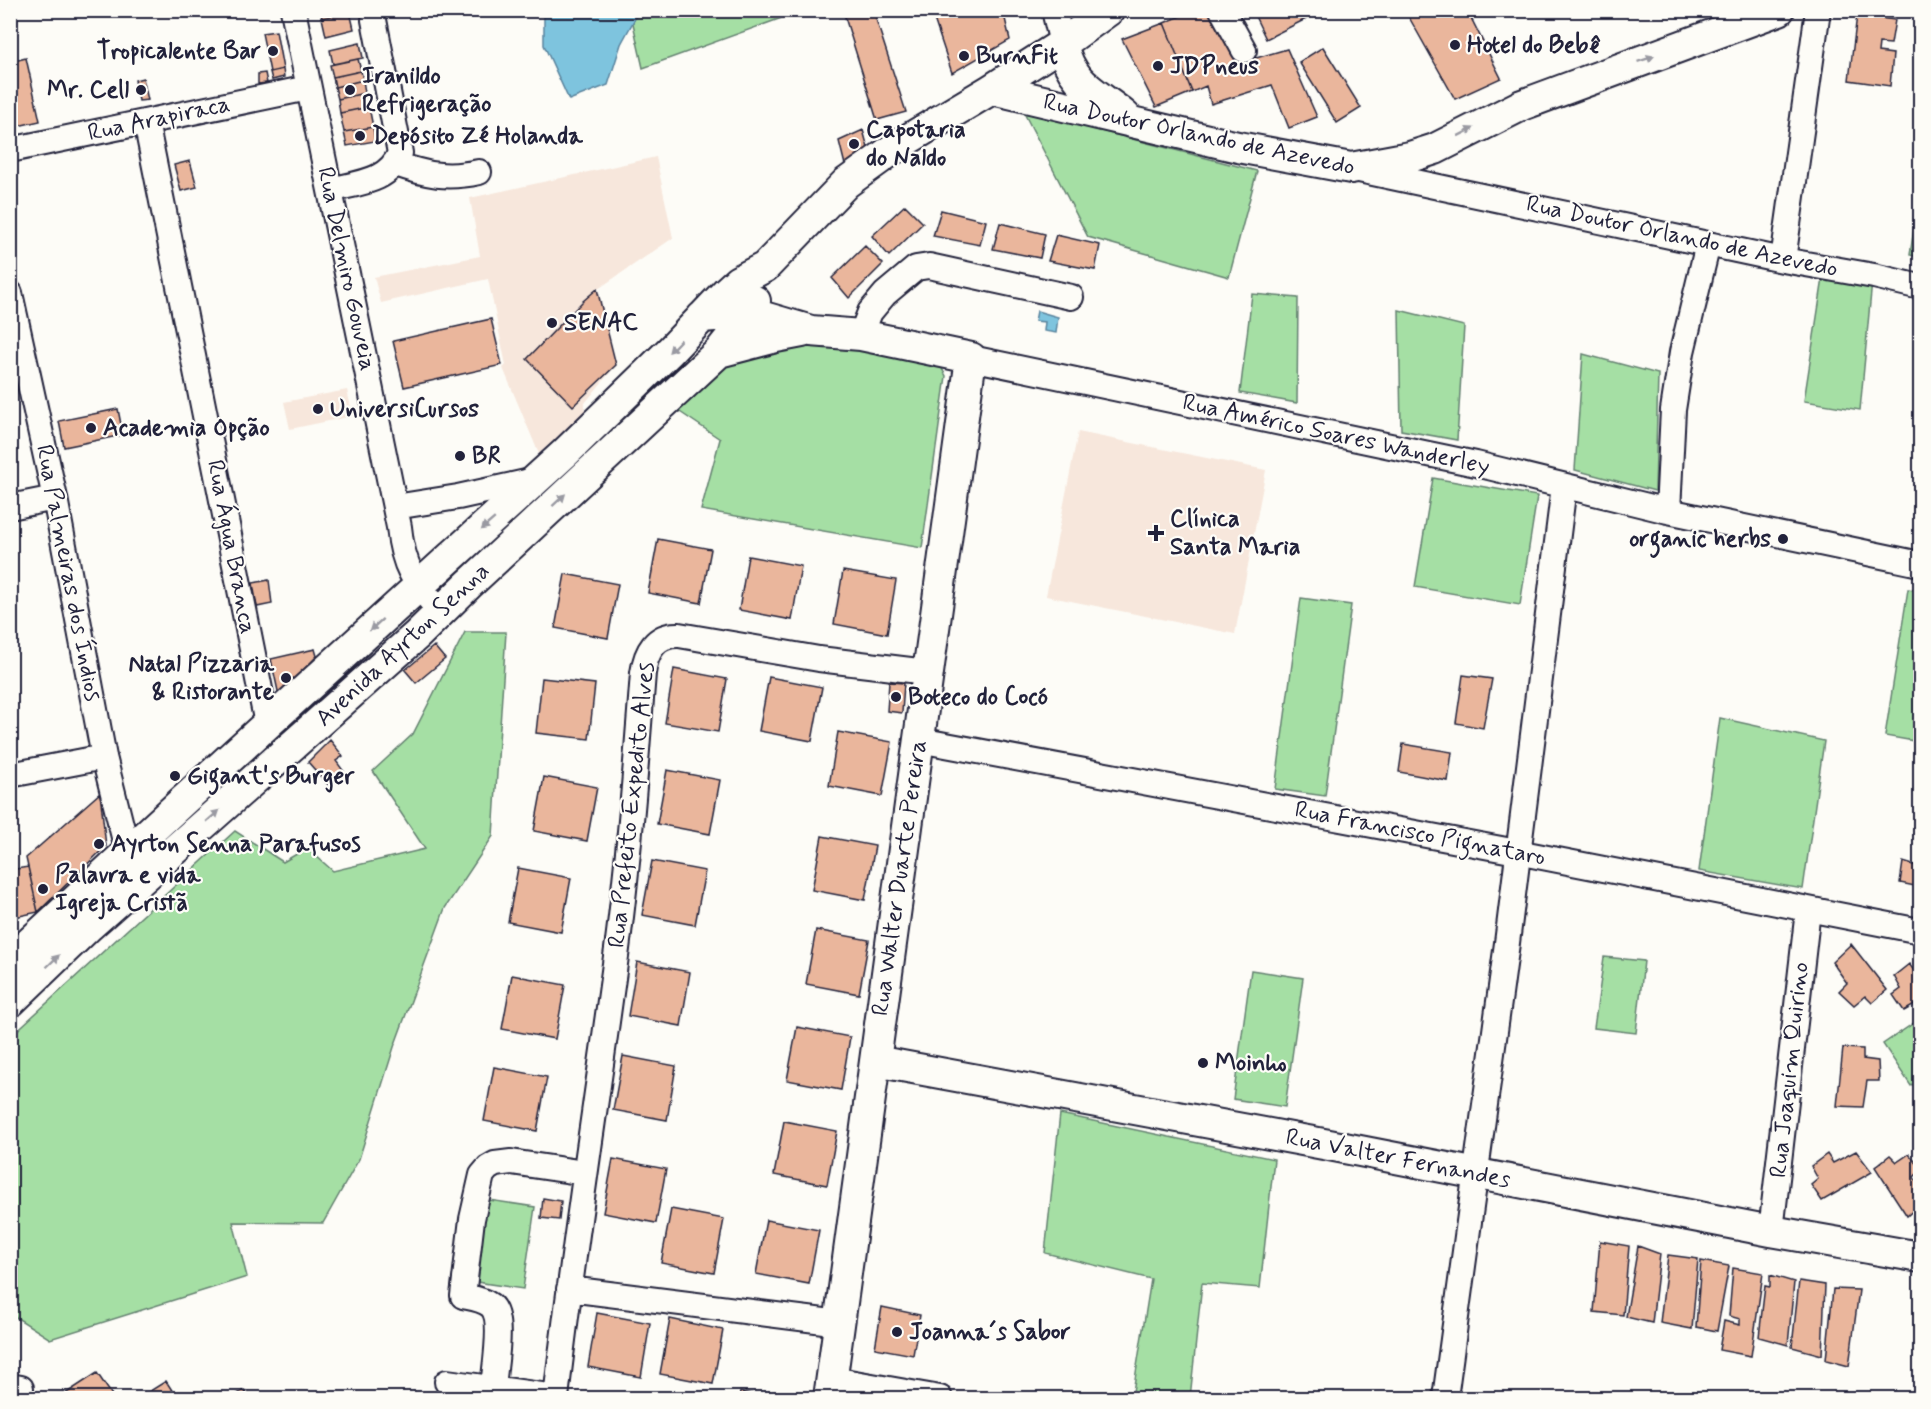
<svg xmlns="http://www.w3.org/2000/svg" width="1931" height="1409" viewBox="0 0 1931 1409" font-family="Mynerve,sans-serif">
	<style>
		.built { fill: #f7e7dc }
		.green { fill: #a5dfa4; stroke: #648070; stroke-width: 1.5 }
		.water { fill: #7ec4de; stroke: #59839d; stroke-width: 1.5 }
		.building { fill: #eab69c; stroke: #22223b; stroke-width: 1.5 }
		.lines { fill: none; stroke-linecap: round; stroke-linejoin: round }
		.minor-casing { stroke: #22223b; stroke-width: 28 }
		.major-casing { stroke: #22223b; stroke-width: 34 }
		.minor { stroke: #fdfcf7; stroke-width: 24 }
		.major { stroke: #fdfcf7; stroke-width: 30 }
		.oneway { fill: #9a9aa2 }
		.poi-dot { fill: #22223b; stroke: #fdfcf7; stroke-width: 2 }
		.labels { text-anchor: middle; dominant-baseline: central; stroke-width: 4.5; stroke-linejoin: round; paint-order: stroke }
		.poi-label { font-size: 24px; font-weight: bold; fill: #22223b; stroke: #fdfcf7; text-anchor: start }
		.street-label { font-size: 24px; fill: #22223b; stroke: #fdfcf7 }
	</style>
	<rect width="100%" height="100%" fill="#fdfcf7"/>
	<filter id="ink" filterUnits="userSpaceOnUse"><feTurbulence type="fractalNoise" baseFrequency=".0167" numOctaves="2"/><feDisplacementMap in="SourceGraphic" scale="12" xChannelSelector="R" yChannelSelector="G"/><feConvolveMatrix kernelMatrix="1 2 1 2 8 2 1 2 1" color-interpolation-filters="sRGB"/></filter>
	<g filter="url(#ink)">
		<path class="built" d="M656,157L673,238L598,289L616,365L585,403V414L539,454L503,368L506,365L488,279L381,303L374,277L480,256L470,198Z
			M347,390L353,416L290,429L284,402Z
			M1078,432L1266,470L1235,634L1046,596Z"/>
		<path class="green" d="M630,10L801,11L643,68Z
			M1023,111L1257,171L1229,277L1088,237Z
			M1920,189V257L1910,255Z
			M1824,272L1872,281L1860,410L1804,401Z
			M1252,294L1298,298L1297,403L1240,393Z
			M1399,310L1464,326L1457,440L1401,430Z
			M823,343L937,360L946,376L922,548L701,510L720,439L671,406L725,358L773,349Z
			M1583,354L1658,374L1655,491L1575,470Z
			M1433,478L1537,496L1520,605L1415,587Z
			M1908,589L1920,591V742L1885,736Z
			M1301,598L1351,605L1325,796L1275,789Z
			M465,632H506L493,836L445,908L394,1047L359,1159L323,1223L233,1222L247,1277L50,1339L11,1314V1036L235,831L283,862L307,848L333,871L425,849L373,771L413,734Z
			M1720,718L1824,741L1803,889L1699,871Z
			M1604,957L1644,961L1636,1033L1594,1028Z
			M1251,970L1303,978L1285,1107L1233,1099Z
			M1920,1019V1079L1911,1086L1883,1044Z
			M1060,1114L1274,1159L1260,1288L1202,1283L1190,1398H1132L1151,1279L1045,1253Z
			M482,1199L535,1207L523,1289L470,1281Z"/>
		<path class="water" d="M544,11H639L621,44L608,85L569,100L544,45Z
			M1037,311L1058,317L1056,333L1044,331L1045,322L1035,321Z"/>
		<path class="building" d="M320,10H350V12L322,18Z
			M856,10H873L906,112L877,120L844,14Z
			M931,10H1003L1010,40L952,73Z
			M1195,10H1214L1239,63L1287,49L1317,117L1289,128L1272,85L1211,104L1206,86L1192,92L1164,23Z
			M1252,10H1324L1266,39Z
			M1411,10H1467L1501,78L1455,99L1406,12Z
			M350,12L354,29L326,36L322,18Z
			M1857,15L1895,20L1891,44L1879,43L1878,52L1893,54L1890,86L1849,80Z
			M1164,23L1192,92L1156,107L1122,39Z
			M276,31L283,69L270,72L262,33Z
			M360,43L363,58L333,64L330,50Z
			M1323,47L1361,108L1337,123L1299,62Z
			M26,58L40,121L13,127L10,114V62Z
			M358,59L361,71L333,77L330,65Z
			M283,69L284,77L272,80L270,72Z
			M361,71L363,80L335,87L333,77Z
			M265,73L267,83L258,84V74Z
			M143,78L148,100L139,101L135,80Z
			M363,80L365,93L338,99L335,87Z
			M365,93L369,107L340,113L338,99Z
			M369,107L373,127L344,132L340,113Z
			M373,127L375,141L347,146L344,132Z
			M863,130L868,148L845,165L839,141Z
			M190,161L197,187L181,191L174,165Z
			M905,205L923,223L889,256L872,236Z
			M941,210L986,221L980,245L933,236Z
			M1000,223L1045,234L1040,258L993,249Z
			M1056,235L1100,245L1095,270L1048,261Z
			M865,246L883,264L849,298L832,278Z
			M597,289L616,365L573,406L527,359L583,301Z
			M491,319L502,365L404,387L393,341Z
			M118,409L123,435L64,447L59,421Z
			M658,539L711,549L701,603L648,593Z
			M748,556L801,566L792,620L739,610Z
			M843,571L896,580L887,634L834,624Z
			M565,574L618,584L608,638L555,628Z
			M269,580L272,604L257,607L253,583Z
			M434,646L445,659L416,683L405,670Z
			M315,649L317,656L279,696L271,659Z
			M674,669L727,679L718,732L665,723Z
			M1463,675L1492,679L1483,728L1456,723Z
			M769,677L822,687L812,741L759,731Z
			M542,678L595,684L589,739L536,733Z
			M889,682L904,683L902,713L887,711Z
			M838,732L892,742L882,796L829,786Z
			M330,740L343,756L336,761L345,773L329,786L308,762Z
			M1403,744L1452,752L1448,781L1399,772Z
			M667,770L720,780L710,834L657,824Z
			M544,777L597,787L587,841L534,831Z
			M100,793L106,846L38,912L26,858Z
			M822,836L875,846L865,900L812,890Z
			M652,861L705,871L695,925L642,915Z
			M1903,862L1920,867V887L1900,883Z
			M28,867L38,912L10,918V870Z
			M518,868L571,878L561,932L508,922Z
			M816,930L869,940L859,994L806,984Z
			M1851,944L1887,990L1872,1003L1865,996L1854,1005L1839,991L1847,983L1832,962Z
			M637,962L690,972L681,1026L628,1016Z
			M1909,964L1916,973L1920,971V1002L1904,1011L1893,995L1901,989L1894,976Z
			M512,975L565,985L555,1039L502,1029Z
			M797,1027L850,1037L841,1090L787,1080Z
			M1843,1048L1863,1049V1059L1878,1061L1879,1081H1867L1863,1107L1837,1106Z
			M623,1056L676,1066L667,1120L613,1110Z
			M494,1067L547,1077L537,1131L484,1121Z
			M784,1121L837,1131L827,1185L774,1175Z
			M1856,1151L1872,1172L1822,1201L1811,1185L1818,1179L1811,1166L1827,1154L1833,1163Z
			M1909,1154L1920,1167V1171L1914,1177L1920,1188V1204L1907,1216L1875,1167L1890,1155L1897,1162Z
			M613,1159L666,1169L656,1223L603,1213Z
			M543,1198L561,1201L559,1220L541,1218Z
			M671,1209L724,1219L714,1273L661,1263Z
			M766,1220L819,1230L809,1284L756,1274Z
			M1600,1241L1629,1246L1623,1315L1594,1312Z
			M1638,1246L1660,1254L1652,1323L1626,1317Z
			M1668,1255L1698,1259L1692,1329L1660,1323Z
			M1701,1261L1729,1266L1717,1331L1696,1327Z
			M1733,1268L1763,1273L1751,1356L1719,1350L1724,1321L1740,1325V1319L1729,1316Z
			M1770,1275L1794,1282L1788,1345L1759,1337L1765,1286L1770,1287Z
			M1799,1281L1825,1285L1822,1355L1792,1347Z
			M1833,1289L1859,1290L1849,1366L1826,1360Z
			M882,1307L920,1315L913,1355L875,1348Z
			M597,1313L650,1323L641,1377L588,1367Z
			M670,1319L723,1330L713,1384L660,1374Z
			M97,1373L114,1398H68L65,1394Z
			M166,1381L177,1398H139Z
			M244,1390L249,1398H231Z
			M740,1392L775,1398H739Z
			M447,1393L476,1398H446Z"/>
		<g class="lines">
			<defs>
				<path id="minor" d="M293,10L399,527C403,569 415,582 441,613
					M1054,10L1062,44
					M1222,10L1244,50
					M146,122L267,724
					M10,150L308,88
					M396,164C427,175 447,179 479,172
					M1359,170L1783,260L1874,276L1920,287
					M330,190C357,183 389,182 400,153L374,20
					M1783,260L1818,10
					M10,293L55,498L104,757L128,853
					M861,335L870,312L885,294L916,268L929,266L1071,297
					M971,358L1476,464L1668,511L1920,564
					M10,507L55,498
					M395,507L458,497L535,480
					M1668,511L1673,410L1682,352L1708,244
					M919,740L1517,852L1920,931
					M10,775L104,757
					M1771,1231L1808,910
					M569,1289L840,1323
					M832,1379L940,1398
					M447,1382L556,1397
					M10,1386L21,1388
					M493,1388C494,1369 505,1317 490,1305C482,1299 472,1298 463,1296L472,1219L482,1175L488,1168L495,1164L511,1162L585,1173
					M556,1398C573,1248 597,1099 617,949C629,857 636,765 643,673C646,652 655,634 679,635L819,659L927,672
					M1445,1398L1507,943L1564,486"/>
				<path id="major" d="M1062,44C1072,86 1095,91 1125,116
					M992,89L1238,147L1351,168L1410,157L1435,149L1522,105L1779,10
					M702,317L750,313L811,331L861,335L971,358L829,1398
					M719,352L776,337L802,332
					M10,961L185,799L565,453L670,351L727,291L738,281L765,267L846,183L900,144L992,89L1062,44L1109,10
					M10,1002L89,926L417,635L468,585L719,352L750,313L755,301
					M875,1061L1329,1145L1771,1231L1920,1257"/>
			</defs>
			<use href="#minor" class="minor-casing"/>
			<use href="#major" class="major-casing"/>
			<use href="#minor" class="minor"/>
			<use href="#major" class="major"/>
		</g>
		<defs><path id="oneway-solid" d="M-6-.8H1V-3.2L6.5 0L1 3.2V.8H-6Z" transform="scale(1.5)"/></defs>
		<g class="oneway">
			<use href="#oneway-solid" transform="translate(1646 59) rotate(-19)"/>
			<use href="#oneway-solid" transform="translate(1466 132) rotate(-27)"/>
			<use href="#oneway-solid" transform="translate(675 346) rotate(134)"/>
			<use href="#oneway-solid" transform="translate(559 500) rotate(-43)"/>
			<use href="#oneway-solid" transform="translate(488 524) rotate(139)"/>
			<use href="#oneway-solid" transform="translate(376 625) rotate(138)"/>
			<use href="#oneway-solid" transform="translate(213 816) rotate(-41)"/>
			<use href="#oneway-solid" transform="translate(53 961) rotate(-44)"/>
		</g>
	</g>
	<g class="poi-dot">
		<circle cx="1455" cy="45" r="6"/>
		<circle cx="273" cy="51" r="6"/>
		<circle cx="964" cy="56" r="6"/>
		<circle cx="1158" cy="66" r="6"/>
		<circle cx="141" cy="90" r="6"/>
		<circle cx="350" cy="90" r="6"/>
		<circle cx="360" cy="136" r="6"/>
		<circle cx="854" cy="144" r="6"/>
		<circle cx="552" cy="323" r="6"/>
		<circle cx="318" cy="409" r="6"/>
		<circle cx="91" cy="428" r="6"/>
		<circle cx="460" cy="456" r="6"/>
		<path d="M1153 524h6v6h6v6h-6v6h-6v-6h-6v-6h6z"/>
		<circle cx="1783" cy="539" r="6"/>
		<circle cx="286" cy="678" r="6"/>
		<circle cx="896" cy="697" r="6"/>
		<circle cx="175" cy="776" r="6"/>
		<circle cx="99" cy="844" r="6"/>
		<circle cx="43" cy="889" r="6"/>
		<circle cx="1203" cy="1063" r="6"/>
		<circle cx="897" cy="1332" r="6"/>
	</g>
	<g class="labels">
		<g class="poi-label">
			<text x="1467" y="45">Hotel do Bebê</text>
			<text x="261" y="51" text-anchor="end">Tropicalente Bar</text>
			<text x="976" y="56">BurnFit</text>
			<text x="1170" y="66">JDPneus</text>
			<text x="362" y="76">Iranildo<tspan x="362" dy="28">Refrigeração</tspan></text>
			<text x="129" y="90" text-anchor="end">Mr. Cell</text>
			<text x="866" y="130">Capotaria<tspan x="866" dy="28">do Naldo</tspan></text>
			<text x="372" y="136">Depósito Zé Holanda</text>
			<text x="564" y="323">SENAC</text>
			<text x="330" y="409">UniversiCursos</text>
			<text x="103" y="428">Academia Opção</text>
			<text x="472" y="456">BR</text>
			<text x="1170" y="519">Clínica<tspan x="1170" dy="28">Santa Maria</tspan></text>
			<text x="1771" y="539" text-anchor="end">organic herbs</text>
			<text x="274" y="664" text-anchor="end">Natal Pizzaria<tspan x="274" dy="28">&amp; Ristorante</tspan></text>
			<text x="908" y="697">Boteco do Cocó</text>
			<text x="187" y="776">Gigant's Burger</text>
			<text x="111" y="844">Ayrton Senna Parafusos</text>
			<text x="55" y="875">Palavra e vida<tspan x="55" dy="28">Igreja Cristã</tspan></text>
			<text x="1215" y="1063">Moinho</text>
			<text x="909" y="1332">Joanna´s Sabor</text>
		</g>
		<g class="street-label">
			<text transform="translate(159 119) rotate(-12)">Rua Arapiraca</text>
			<text transform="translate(1199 135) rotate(12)">Rua Doutor Orlando de Azevedo</text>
			<text transform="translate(1682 237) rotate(12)">Rua Doutor Orlando de Azevedo</text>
			<text transform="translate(346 269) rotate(78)">Rua Delmiro Gouveia</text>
			<text transform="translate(1336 435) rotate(12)">Rua Américo Soares Wanderley</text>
			<text transform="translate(231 547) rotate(79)">Rua Água Branca</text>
			<text transform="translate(68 573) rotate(79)">Rua Palmeiras dos Índios</text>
			<text transform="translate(403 645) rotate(-43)">Avenida Ayrton Senna</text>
			<text transform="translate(632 805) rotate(-84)">Rua Prefeito Expedito Alves</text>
			<text transform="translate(1420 834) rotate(11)">Rua Francisco Pignataro</text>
			<text transform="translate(900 878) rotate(-82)">Rua Walter Duarte Pereira</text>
			<text transform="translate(1790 1070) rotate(-84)">Rua Joaquim Quirino</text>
			<text transform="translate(1398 1159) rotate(11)">Rua Valter Fernandes</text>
		</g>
	</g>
	<rect width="1931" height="1409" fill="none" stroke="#fdfcf7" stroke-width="36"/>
	<rect x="18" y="18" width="1895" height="1373" fill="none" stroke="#22223b" stroke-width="2" filter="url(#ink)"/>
</svg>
